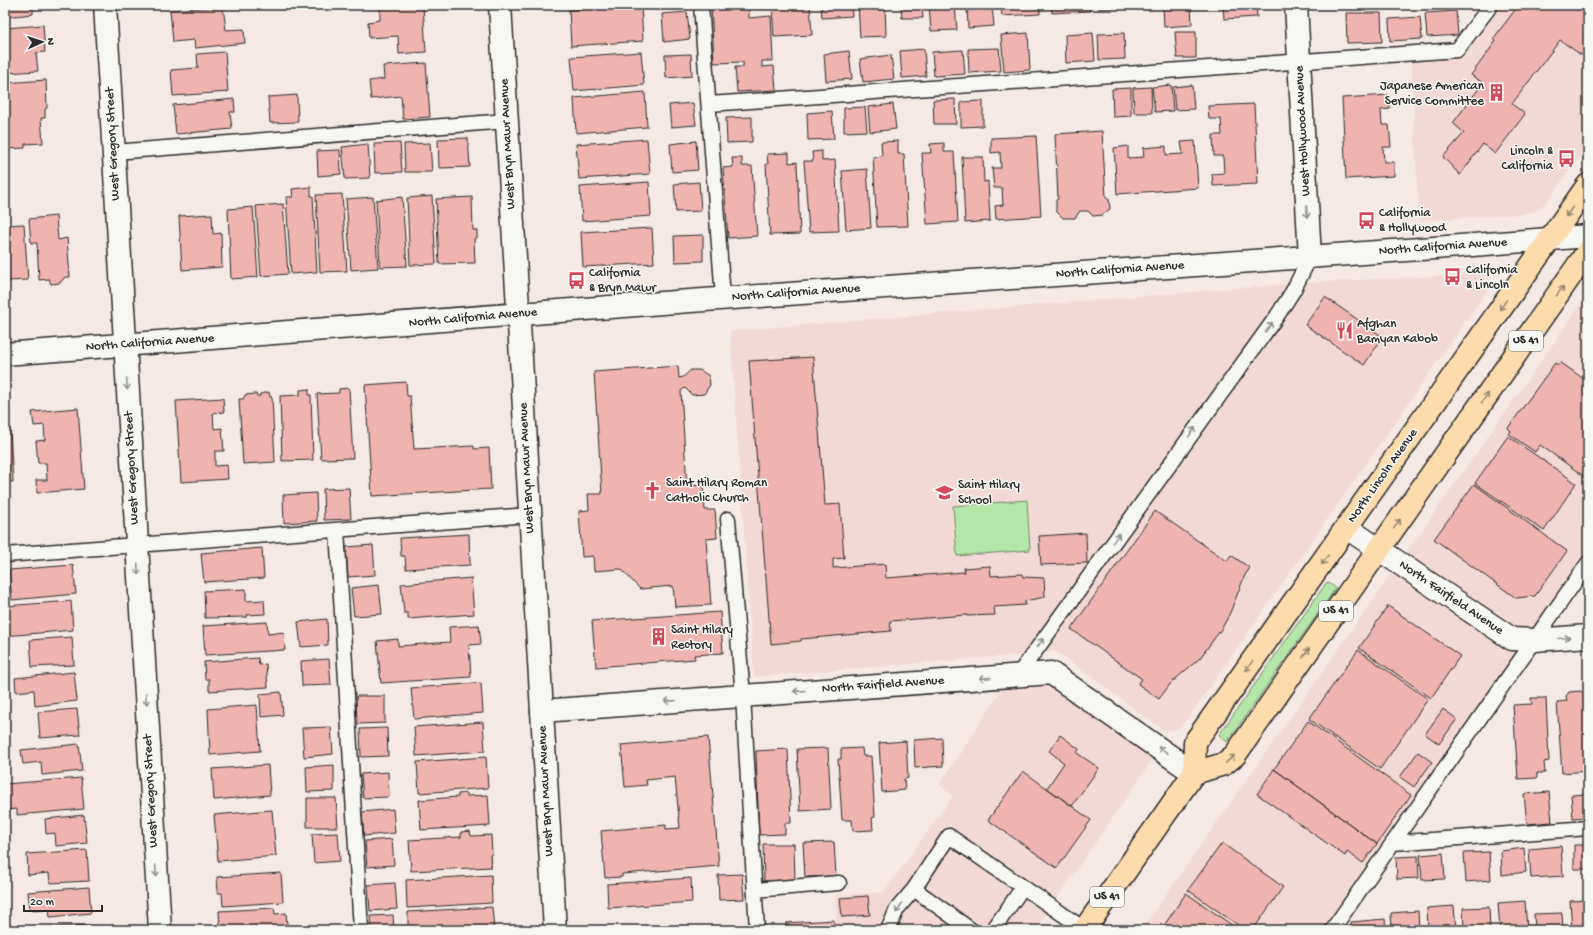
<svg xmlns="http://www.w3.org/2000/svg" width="1593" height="935" viewBox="0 0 1593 935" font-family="'Gochi Hand',sans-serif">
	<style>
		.built { fill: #f3d9d5 }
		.green { fill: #b4e6a7; stroke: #708869 }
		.building { fill: #efb4b0; stroke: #2b2b2b }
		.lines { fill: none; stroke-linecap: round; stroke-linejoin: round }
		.service-casing { stroke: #2b2b2b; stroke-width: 17 }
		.minor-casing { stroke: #2b2b2b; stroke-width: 25 }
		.tertiary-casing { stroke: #2b2b2b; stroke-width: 25 }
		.secondary-casing { stroke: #2b2b2b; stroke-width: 25 }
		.primary-casing { stroke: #2b2b2b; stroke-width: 25 }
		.service { stroke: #f6f6f2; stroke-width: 14 }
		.minor { stroke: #f6f6f2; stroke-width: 22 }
		.tertiary { stroke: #f6f6f2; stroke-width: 22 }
		.secondary { stroke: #f6f6f2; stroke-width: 22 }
		.primary { stroke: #fcdcac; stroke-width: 22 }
		.oneway { stroke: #90908e }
		.oneway2 { stroke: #94846c }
		.labels { text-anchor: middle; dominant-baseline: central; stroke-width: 3; stroke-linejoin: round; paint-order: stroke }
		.shield { fill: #f6f6f2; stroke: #686867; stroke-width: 1 }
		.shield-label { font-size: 12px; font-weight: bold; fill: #2b2b2b }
		.poi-label { font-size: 13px; fill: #2b2b2b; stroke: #f6f6f2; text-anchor: start }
		.street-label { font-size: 13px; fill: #2b2b2b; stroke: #f6f6f2 }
	</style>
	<rect width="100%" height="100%" fill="#f5e9e5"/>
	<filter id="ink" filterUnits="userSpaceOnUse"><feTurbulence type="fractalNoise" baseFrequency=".025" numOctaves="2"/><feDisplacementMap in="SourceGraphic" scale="8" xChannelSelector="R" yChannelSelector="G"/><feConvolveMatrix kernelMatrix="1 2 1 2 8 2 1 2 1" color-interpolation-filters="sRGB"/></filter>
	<g filter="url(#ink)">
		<path class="built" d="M1495,5H1588V145L1547,202L1536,211L1520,214L1419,221L1411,61L1458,57Z
			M1481,274L1488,279L1489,288L1187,720L1179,728L1171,731L1162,729L1055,651L1033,654L754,677L730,331L1297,283Z
			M1588,294V564L1332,930H1141Z
			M1051,673L1162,746L1035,930H837L836,895L884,892L953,796L939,785L1011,676Z"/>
		<path class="green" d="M1027,500L1030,550L957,556L953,506Z
			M1327,582L1336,588L1227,742L1219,735Z"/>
		<path class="building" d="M5,5H33V14L5,17Z
			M409,5H423L426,52L399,54L398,36L369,38L368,22L380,20V7Z
			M641,5L643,41L571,46L569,10Z
			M711,5H749V18L771,16L773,61H762V67L774,66L776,90L737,92L735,67H743V62L714,63Z
			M772,5H810L812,35L774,37Z
			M821,5H851L852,16L822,18Z
			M858,5H885L886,36L860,37Z
			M892,5H922L923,18H902L901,5Z
			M929,5H955L957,30L931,31Z
			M967,5H992L994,26L968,28Z
			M1001,5H1040V14L1002,16Z
			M1051,5H1089L1090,11L1052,13Z
			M1099,5H1136V7L1099,9Z
			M1156,5H1191L1192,25L1164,27L1163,5Z
			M1223,5H1256L1257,17L1224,19Z
			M1508,5H1588V46L1581,55L1560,40L1512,104L1525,114L1495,154L1483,144L1460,175L1443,157L1464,133L1453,123L1483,83L1471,75L1496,41L1493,39L1515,10Z
			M223,6L226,30L244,29L245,43L195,48L194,40L173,42L170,10Z
			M1456,11L1458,35L1427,37L1425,13Z
			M687,12L690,39L664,42L662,14Z
			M1346,13H1381L1382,42L1347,43Z
			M1420,17L1422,39L1390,41L1389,19Z
			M43,25L45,52L36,53L38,71L5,73V28Z
			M1175,32H1196V58H1177Z
			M1028,33L1030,70L1004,72L1001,35Z
			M1093,33L1095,61L1066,63L1065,35Z
			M1124,33L1125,59L1099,60L1098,34Z
			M999,48L1001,71L969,73L968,49Z
			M924,49L926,76L902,78L900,51Z
			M963,50L965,74L934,76L932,52Z
			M849,51L852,79L826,81L824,54Z
			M225,52L228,92L173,96L171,70L198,68L197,54Z
			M641,52L644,85L574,91L571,57Z
			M691,54L692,76L666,78L665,55Z
			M891,55L894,79L863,82L860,59Z
			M426,63L430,117L403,119L401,96L371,99L369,81L384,79L383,66Z
			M46,80L47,108L45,109V118H41L43,143L25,144V148L7,149L5,83Z
			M1171,85L1173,111L1155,112L1152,87Z
			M1192,85L1194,109L1175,110L1173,87Z
			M1151,87L1152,113H1134L1133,88Z
			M1131,88V116L1113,117L1112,89Z
			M645,92L647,127L576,133L574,98Z
			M297,95L298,122L270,123L268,97Z
			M1389,95L1390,109L1381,110L1382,125H1389L1391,147H1383L1384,162H1394V176L1346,179L1342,98Z
			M234,99L235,112H230L232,129L176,134L173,105Z
			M955,99L956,124H934L933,100Z
			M983,101V126L961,127V102Z
			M693,103L696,125L671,127L669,105Z
			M893,104L896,129L870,132L868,107Z
			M1254,104L1258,184L1213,186L1212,174L1224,173L1223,156H1214L1213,135H1222L1221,119H1209L1208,106Z
			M865,107L867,131L844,132V108Z
			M832,111L834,139L808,140L807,113Z
			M752,117V142L727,143L726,118Z
			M1102,131L1106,198L1109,199L1110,209L1102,215L1093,216L1088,211H1080L1075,218H1063L1056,211V200L1058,199L1055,134Z
			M1036,136L1041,216L996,219L995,206L1003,205L1002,188H994L992,168H1001L1000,152L991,153V138Z
			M468,138L470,167L439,168L438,139Z
			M647,139L650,174L579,179L576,144Z
			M696,141L698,170L672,172L670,144Z
			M898,141V154H904L908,226L877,227L873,157L882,156L881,142Z
			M1195,141L1198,188L1117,194L1114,148L1128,146V158L1144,157L1143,148L1166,146V155L1183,154L1181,142Z
			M400,143L402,172L375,173L374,144Z
			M430,143L432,172H405L404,144Z
			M944,143V152H954L958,222L927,224L922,153H931L930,144Z
			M368,144L370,178L345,179L342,147Z
			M340,150L341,174L318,176L317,151Z
			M822,151V161L835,160L839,231L809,232L804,161H813L812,152Z
			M789,153V163L797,162L800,234L770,235L766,164H768L767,154Z
			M962,157H983L984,182L988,181L990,221L965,223Z
			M732,158H742V166H752L757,236L728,238L723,168L733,167Z
			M867,169L871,228L846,230L842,171Z
			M649,182L651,216L582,221L580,187Z
			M699,182L701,211L676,212L674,184Z
			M311,187V196H313L317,272L291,274L286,197H293L292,189Z
			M342,194L347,271L320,272L316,195Z
			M432,196L436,264L410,265L407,198Z
			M373,197L378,268L351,270L346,199Z
			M402,197L407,266L380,267L376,200Z
			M472,197L473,230H477V238L474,239L475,263L439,264L436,199Z
			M283,204L288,274L261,276L256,206Z
			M253,207L258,277L231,279L228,209Z
			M212,214L213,234L221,233L222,267L182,270L179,216Z
			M56,216L58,240L67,238L70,277H65L60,283L51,284L49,279L39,280L37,243H31L29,219Z
			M24,224L28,280L8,281V286H5V225Z
			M652,228L654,263L583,267L581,232Z
			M703,235V261L675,262L674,236Z
			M1325,297L1383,337L1364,365L1305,325Z
			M813,357L825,505L840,504L844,558L833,559V568L885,564L886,578L965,572L964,568L990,566L991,576L1022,574L1023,577L1044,578L1045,597L1025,601V605L994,607L995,615L967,616V615L890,621L891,631L801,639V641L771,644L749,361Z
			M1560,362L1588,382V479L1540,445L1535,452L1509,434L1511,431L1508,428L1555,363L1558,365Z
			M678,366L679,378L683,377L691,370H700L709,376L710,385L704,394L692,395L685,388L681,391L687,486L703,485L705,510H715L717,538L706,539L711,605L675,607L673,586L640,589L621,569L594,571L593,556L582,557L579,511L589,510L588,494H602L594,372Z
			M406,382L407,396H410L414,449L474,446V449L489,448L491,489L372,496L365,385Z
			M349,388L353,458L321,459L317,394L339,393V389Z
			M309,389V395H311L313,460L282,461L280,396L300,395V390Z
			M269,392L270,397H272L275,462L243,464L239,399H243L245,395L256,394L257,396H260V394Z
			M223,398L224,412L213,413L214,429L222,428L224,451H215V466L227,465L228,479L181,482L176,401Z
			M78,408L84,489L37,493L36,480H47L46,463H38L36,441L45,440L44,425L34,426L32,412Z
			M5,416H9L13,482H7V493L5,494Z
			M1508,436L1576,483L1544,531L1475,483Z
			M1474,484L1567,551L1535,596L1516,598L1434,539Z
			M349,488L351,519L324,520L323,489Z
			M316,493L317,521L284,523L283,495Z
			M1155,511L1227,561L1231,555L1250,568L1245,575L1229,615L1222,628L1200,658L1171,683L1159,699L1138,684L1142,679L1071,629Z
			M1086,533L1087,563L1041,565L1039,536Z
			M469,534L470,565L406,569L405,556H401L400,538Z
			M373,545L375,575L348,577L346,547Z
			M262,548L264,578L204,582L201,553Z
			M73,565L76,594L12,600L9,570Z
			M471,578L474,614L408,619V613H404L401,584Z
			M379,585L382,614L354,616L351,588Z
			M246,589V601L264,600L265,614L247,615V617L205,618L204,591Z
			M71,601L73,630L5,636V606Z
			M1388,606L1460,656L1431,698L1359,648Z
			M720,612L723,653L694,655L695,659L596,667L592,621Z
			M327,619L328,645L301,647L298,622Z
			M267,622L268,634L284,632L285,650L205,655L203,626Z
			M479,625L481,644L469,645L471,677L381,683L377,641L398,639V646L450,642L449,627Z
			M72,637L74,665L32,667L30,640Z
			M1358,650L1428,699L1380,769L1309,719Z
			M258,658L259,665L266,664L268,687L209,691V679H205L204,662Z
			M329,659L331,685L302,686L301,661Z
			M74,672L77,701L35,706L34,690L16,692L15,678Z
			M481,683L483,713L414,719L411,688Z
			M1581,691L1585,696L1588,718L1587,730L1588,771L1562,773L1557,702L1567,701L1566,696L1569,692Z
			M281,692L283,715L261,717L260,694Z
			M356,696H385V723L357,724Z
			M1531,698H1546L1549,761L1544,762L1545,773H1537V778L1518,779L1513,705L1532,704Z
			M257,705L260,751L210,755L208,709Z
			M77,709L80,735L40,738L38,712Z
			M1443,709L1457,719L1439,744L1425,734Z
			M1308,721L1411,795L1377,844L1274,769Z
			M483,722L485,751L416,756L414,727Z
			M331,727L333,754L304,757L302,728Z
			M387,728L388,756L361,757L360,729Z
			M1060,735L1079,749L1077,753L1099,768L1072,806L1047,788L1064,763L1049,751Z
			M708,737L719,866L622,874V877L605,878L601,831L666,825V829L680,828L675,777L646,780L647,785L625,787L621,745Z
			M942,738L943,766L915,768L914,740Z
			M906,741L908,778L904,779L905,790L882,792L879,743Z
			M79,744L82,771L42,775L41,762L23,764L21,750Z
			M828,748L831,809L800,811L797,749Z
			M862,748L863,756H871L875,817L872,818L873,830L853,831L852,820H842L838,759H841V749Z
			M788,749L791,823H785V834L759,835L756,751Z
			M1418,752L1432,762L1414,787L1400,777Z
			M486,757L488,788L419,793L417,762Z
			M268,765L270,795L214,800L212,769Z
			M334,765V791L307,792L306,767Z
			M1274,769L1377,844L1363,863L1347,852L1345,856L1257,794Z
			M1023,771L1091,820L1057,868L988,820Z
			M388,772L389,797L363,798L361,774Z
			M81,778L84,809L17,815V809L5,810V784Z
			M1549,792L1552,822L1527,824L1524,794Z
			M467,793V796L488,795L490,826L421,830L419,800L458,797V794Z
			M1588,794V817L1573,818L1571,795Z
			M307,798H336L338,827H307Z
			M393,809L395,833L364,836L362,812Z
			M272,810L276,856L218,861L214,815Z
			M84,815L87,843L56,846L55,833L46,834L45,819Z
			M470,831L471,836L491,835L492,854L490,855L491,867L411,871L409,840L461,837V832Z
			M338,833L340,861L314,863L312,834Z
			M392,839L394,865L367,867L365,841Z
			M834,842L836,876L805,877L803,843Z
			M1222,843L1283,887L1253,930H1245L1188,890Z
			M763,844H794L795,881H764Z
			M1574,845H1588V869H1574Z
			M1561,846L1563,876L1531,878L1529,849Z
			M1524,848L1526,872L1502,875L1501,851Z
			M87,850L89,881L50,883L49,873L28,875L27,854Z
			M1489,852L1491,880L1466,882L1464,853Z
			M1443,853L1445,879L1422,880L1420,855Z
			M1418,856L1419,878L1397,879L1396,857Z
			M281,873L283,902L223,906L222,893H218L217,877Z
			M742,874L744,899L719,900L718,875Z
			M491,875L492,903L407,908L406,880Z
			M691,878L692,902L608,908L607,884Z
			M395,883L397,909L370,911L368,885Z
			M89,887L91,913L50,917L49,909L30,910L28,892Z
			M1186,893L1239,930H1161Z
			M868,896L870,915L842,917L840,898Z
			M1588,900V930H1572L1570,901Z
			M1525,901L1527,930H1500L1498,903Z
			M1454,906L1456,930H1428L1427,908Z
			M492,907L494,930H408V912Z
			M1489,907L1490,930H1464L1463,908Z
			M274,908L275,914L286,913L287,925H283V930H224V927L220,928L219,911Z
			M1418,911L1419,930H1392L1391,913Z
			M1562,913L1563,930H1535L1534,914Z
			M393,915L394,930H372L371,916Z
			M1385,919L1386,930H1351V922Z
			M834,920V930H786V923Z
			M90,925L91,930H35V928Z"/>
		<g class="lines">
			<defs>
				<path id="service" d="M701,5L723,298
					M709,104L1457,50L1491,5
					M114,152L507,121
					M728,519L743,696L757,930
					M337,530L361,930
					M5,555L530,515
					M1018,675L1277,316L1293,291L1310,257
					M1393,843L1588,828
					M755,890L839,883
					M888,930L897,909L914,889
					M971,930L914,889L949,836L1084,929
					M993,930L1023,887
					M1332,930L1588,563"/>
				<path id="minor" d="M105,5L160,930
					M1296,5L1310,257
					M1347,528L1512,639L1535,640L1588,636
					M542,711L1051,673L1194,773"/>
				<path id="tertiary" d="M500,5L555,930"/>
				<path id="secondary" d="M5,354L662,303L1434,248L1588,236"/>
				<path id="primary" d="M1194,773L1224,764L1235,755L1588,251
					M1084,930L1194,773L1195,742L1588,185"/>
			</defs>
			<use href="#service" class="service-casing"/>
			<use href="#minor" class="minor-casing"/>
			<use href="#tertiary" class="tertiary-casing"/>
			<use href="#secondary" class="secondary-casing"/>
			<use href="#primary" class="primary-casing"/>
			<use href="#service" class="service"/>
			<use href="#minor" class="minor"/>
			<use href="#tertiary" class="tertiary"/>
			<use href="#secondary" class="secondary"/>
			<use href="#primary" class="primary"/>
		</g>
		<defs><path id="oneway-shaft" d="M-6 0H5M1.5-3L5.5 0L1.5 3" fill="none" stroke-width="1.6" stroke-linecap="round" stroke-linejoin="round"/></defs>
		<g class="oneway">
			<use href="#oneway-shaft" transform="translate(1307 212) rotate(87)"/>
			<use href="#oneway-shaft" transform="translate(1269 327) rotate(-54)"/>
			<use href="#oneway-shaft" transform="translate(127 384) rotate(87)"/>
			<use href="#oneway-shaft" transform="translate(1192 432) rotate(-54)"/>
			<use href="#oneway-shaft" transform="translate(1116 538) rotate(-54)"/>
			<use href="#oneway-shaft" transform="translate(138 569) rotate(87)"/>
			<use href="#oneway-shaft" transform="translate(1564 638) rotate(-5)"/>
			<use href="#oneway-shaft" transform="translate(1040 643) rotate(-56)"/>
			<use href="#oneway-shaft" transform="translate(985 678) rotate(176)"/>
			<use href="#oneway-shaft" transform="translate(799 691) rotate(176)"/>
			<use href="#oneway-shaft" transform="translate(146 699) rotate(87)"/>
			<use href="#oneway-shaft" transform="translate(670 701) rotate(176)"/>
			<use href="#oneway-shaft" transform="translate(1163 750) rotate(-145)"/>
			<use href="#oneway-shaft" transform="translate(156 871) rotate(87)"/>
			<use href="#oneway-shaft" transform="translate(899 908) rotate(123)"/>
		</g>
		<g class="oneway2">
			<use href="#oneway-shaft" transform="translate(1569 212) rotate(126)"/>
			<use href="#oneway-shaft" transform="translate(1560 291) rotate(-55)"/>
			<use href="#oneway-shaft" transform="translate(1503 305) rotate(125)"/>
			<use href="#oneway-shaft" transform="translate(1485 398) rotate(-55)"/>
			<use href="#oneway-shaft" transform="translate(1397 524) rotate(-55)"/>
			<use href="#oneway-shaft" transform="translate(1325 560) rotate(125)"/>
			<use href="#oneway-shaft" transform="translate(1306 653) rotate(-55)"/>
			<use href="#oneway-shaft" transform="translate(1249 666) rotate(125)"/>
			<use href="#oneway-shaft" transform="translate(1230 759) rotate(-43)"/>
		</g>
	</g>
	<defs>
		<symbol id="building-bare" viewBox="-9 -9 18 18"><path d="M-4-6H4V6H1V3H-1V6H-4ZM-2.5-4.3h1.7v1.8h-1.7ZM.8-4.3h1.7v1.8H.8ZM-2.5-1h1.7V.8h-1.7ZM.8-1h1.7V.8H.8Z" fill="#d1495b" stroke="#f6f6f2" stroke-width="2.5" paint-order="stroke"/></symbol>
		<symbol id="bus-bare" viewBox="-9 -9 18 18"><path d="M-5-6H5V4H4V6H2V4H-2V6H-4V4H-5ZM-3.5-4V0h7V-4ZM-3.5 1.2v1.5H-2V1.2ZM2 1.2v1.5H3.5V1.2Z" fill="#d1495b" stroke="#f6f6f2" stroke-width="2.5" paint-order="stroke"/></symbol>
		<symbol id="restaurant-bare" viewBox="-9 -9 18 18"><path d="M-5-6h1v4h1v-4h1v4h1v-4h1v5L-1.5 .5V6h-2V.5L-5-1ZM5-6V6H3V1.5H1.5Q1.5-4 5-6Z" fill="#d1495b" stroke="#f6f6f2" stroke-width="2.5" paint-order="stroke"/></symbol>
		<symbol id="church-bare" viewBox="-9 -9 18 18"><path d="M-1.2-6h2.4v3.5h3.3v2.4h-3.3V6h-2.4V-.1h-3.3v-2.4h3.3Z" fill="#d1495b" stroke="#f6f6f2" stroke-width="2.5" paint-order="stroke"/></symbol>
		<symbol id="school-bare" viewBox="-9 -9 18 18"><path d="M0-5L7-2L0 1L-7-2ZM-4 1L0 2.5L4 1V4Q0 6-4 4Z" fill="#d1495b" stroke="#f6f6f2" stroke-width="2.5" paint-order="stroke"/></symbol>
	</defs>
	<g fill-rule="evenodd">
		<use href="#building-bare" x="1484" y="80" width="25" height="25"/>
		<use href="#bus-bare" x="1554" y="146" width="25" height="25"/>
		<use href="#bus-bare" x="1354" y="208" width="25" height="25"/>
		<use href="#bus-bare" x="1440" y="264" width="25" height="25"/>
		<use href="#bus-bare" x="564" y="268" width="25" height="25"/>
		<use href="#restaurant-bare" x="1332" y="318" width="25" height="25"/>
		<use href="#church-bare" x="640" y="478" width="25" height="25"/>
		<use href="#school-bare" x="932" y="480" width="25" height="25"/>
		<use href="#building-bare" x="646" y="624" width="25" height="25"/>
	</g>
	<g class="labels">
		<g class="shield">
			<rect x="1509" y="331" width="34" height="20" rx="3"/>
			<rect x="1319" y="601" width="34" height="20" rx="3"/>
			<rect x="1090" y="887" width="34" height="20" rx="3"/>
		</g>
		<g class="shield-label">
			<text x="1526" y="341">US 41</text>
			<text x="1336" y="611">US 41</text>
			<text x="1107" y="897">US 41</text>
		</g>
		<g class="poi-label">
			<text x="1484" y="86" text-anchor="end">Japanese American<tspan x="1484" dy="15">Service Committee</tspan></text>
			<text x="1553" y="151" text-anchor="end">Lincoln &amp;<tspan x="1553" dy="15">California</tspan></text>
			<text x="1379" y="213">California<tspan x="1379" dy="15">&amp; Hollywood</tspan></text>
			<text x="1466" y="270">California<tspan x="1466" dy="15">&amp; Lincoln</tspan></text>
			<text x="589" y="273">California<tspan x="589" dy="15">&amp; Bryn Mawr</tspan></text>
			<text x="1357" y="324">Afghan<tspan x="1357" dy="15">Bamyan Kabob</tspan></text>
			<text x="666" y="483">Saint Hilary Roman<tspan x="666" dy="15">Catholic Church</tspan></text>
			<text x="958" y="485">Saint Hilary<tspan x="958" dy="15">School</tspan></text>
			<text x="671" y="630">Saint Hilary<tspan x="671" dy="15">Rectory</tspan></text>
		</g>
		<g class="street-label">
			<text transform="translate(1303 131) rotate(-93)">West Hollywood Avenue</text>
			<text transform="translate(113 144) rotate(-93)">West Gregory Street</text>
			<text transform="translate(508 144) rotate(-93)">West Bryn Mawr Avenue</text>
			<text transform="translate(1443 247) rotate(-4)">North California Avenue</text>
			<text transform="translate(1120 270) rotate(-4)">North California Avenue</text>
			<text transform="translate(796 293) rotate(-4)">North California Avenue</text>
			<text transform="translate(473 318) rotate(-5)">North California Avenue</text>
			<text transform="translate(150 343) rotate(-4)">North California Avenue</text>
			<text transform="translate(132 468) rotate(-93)">West Gregory Street</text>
			<text transform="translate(527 468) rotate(-93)">West Bryn Mawr Avenue</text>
			<text transform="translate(1383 476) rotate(-55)">North Lincoln Avenue</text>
			<text transform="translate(1451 598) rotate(34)">North Fairfield Avenue</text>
			<text transform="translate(883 685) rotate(-4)">North Fairfield Avenue</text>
			<text transform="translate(151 791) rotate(-93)">West Gregory Street</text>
			<text transform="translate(546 791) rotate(-93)">West Bryn Mawr Avenue</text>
		</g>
	</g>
	<rect width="1593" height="935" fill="none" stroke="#f6f6f2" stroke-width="20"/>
	<rect x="10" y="10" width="1573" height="915" fill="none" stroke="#2b2b2b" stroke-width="1.5" filter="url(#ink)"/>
	<g transform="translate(42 42) rotate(87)" stroke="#f6f6f2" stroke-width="3" paint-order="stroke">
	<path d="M0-3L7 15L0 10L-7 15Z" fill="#2b2b2b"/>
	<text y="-6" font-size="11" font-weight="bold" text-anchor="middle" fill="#2b2b2b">N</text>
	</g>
	<path d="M24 905v6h78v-6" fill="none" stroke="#2b2b2b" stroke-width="2"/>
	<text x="30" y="905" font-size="12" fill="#2b2b2b" stroke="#f6f6f2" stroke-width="3" paint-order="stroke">20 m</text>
</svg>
